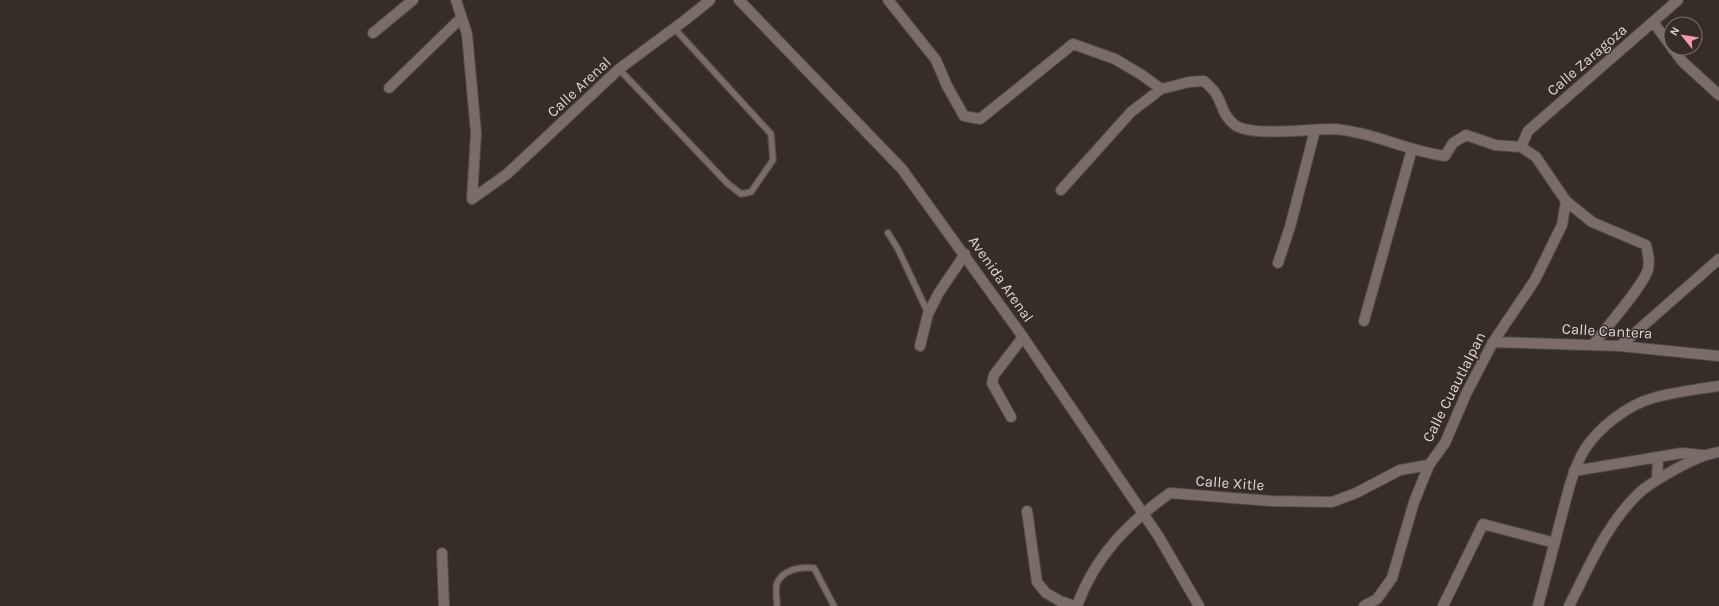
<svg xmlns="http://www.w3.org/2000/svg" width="1719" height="606" viewBox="0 0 1719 606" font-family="Karla,sans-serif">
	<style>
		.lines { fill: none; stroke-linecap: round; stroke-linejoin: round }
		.lane-casing { stroke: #534b47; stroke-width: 8 }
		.street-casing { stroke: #534b47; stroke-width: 12 }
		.secondary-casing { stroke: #534b47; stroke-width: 12 }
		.lane { stroke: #7a6d68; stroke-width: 5.5 }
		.street { stroke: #7a6d68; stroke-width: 10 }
		.secondary { stroke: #7a6d68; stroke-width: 10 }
		.labels { text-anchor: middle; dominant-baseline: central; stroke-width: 3; stroke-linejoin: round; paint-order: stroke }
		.street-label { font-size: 15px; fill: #ded7d4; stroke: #362c28 }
	</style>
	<rect width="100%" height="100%" fill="#362c28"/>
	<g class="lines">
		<defs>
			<path id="lane" d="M619,69L727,183L741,194L751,192L773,160L771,134L674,28
				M888,233L898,249L928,313
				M777,606C777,600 775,589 777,583C784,569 801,567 814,568L834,606"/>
			<path id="street" d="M456,0L467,34L476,133L472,199
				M888,0L936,60L947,86L964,116L980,119L1073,44L1115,59L1142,75L1161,89
				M1653,22L1671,46
				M373,33L413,0
				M1672,48L1683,62L1719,95
				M389,88L461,18
				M1521,147L1536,157L1566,201L1592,222L1646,245C1648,253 1650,261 1648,269C1645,284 1604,330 1593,345
				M1521,147L1528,131L1678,0
				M1061,190L1131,112L1161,89L1189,82L1204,81C1208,85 1213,89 1216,94C1223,105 1222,115 1235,125C1252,137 1309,129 1332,129C1371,131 1406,151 1445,156L1453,143L1466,135L1495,145L1521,147
				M472,199L507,174L619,69L684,21L710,0
				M1278,263L1290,227L1315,130
				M1364,321L1412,149
				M1493,342L1620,346L1719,356
				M920,346L928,314L938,294L965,254
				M1620,346L1719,259
				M1011,417L992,383L994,375L1023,337
				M1658,457L1682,453L1702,455
				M1574,471L1658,457L1657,480
				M1027,511L1037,582L1046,593L1060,601L1074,606
				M442,553L444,606
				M1077,606C1095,556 1128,523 1170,493L1271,501L1332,502L1356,493L1400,470L1429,465
				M1364,606L1377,599L1392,578L1414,502L1429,465L1445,443L1466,394L1493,342L1535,280L1562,225L1566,201
				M1443,606L1483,524L1555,543
				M1569,606C1589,567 1606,525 1638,494C1648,484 1662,477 1674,470C1689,462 1702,455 1719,452"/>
			<path id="secondary" d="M739,0L902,169L1023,337L1159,537L1199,606
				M1538,606L1569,488C1573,475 1577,461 1585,449C1599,427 1628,405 1653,398C1674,392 1697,389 1719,386"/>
		</defs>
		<use href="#lane" class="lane-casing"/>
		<use href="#street" class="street-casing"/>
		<use href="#secondary" class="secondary-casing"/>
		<use href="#lane" class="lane"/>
		<use href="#street" class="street"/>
		<use href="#secondary" class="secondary"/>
	</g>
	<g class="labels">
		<g class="street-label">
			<text transform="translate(1587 60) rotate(-41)">Calle Zaragoza</text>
			<text transform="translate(579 87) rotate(-43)">Calle Arenal</text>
			<text transform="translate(1001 279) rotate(55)">Avenida Arenal</text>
			<text transform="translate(1607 331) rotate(3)">Calle Cantera</text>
			<text transform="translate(1454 387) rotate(-63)">Calle Cuautlalpan</text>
			<text transform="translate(1230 483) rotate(4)">Calle Xitle</text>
		</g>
	</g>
	<g transform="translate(1683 36) rotate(300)"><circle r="19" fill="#362c28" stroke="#79706d"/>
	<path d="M0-3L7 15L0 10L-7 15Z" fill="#f19ab2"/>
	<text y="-6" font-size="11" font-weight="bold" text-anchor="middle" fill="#ded7d4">N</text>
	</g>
</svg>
